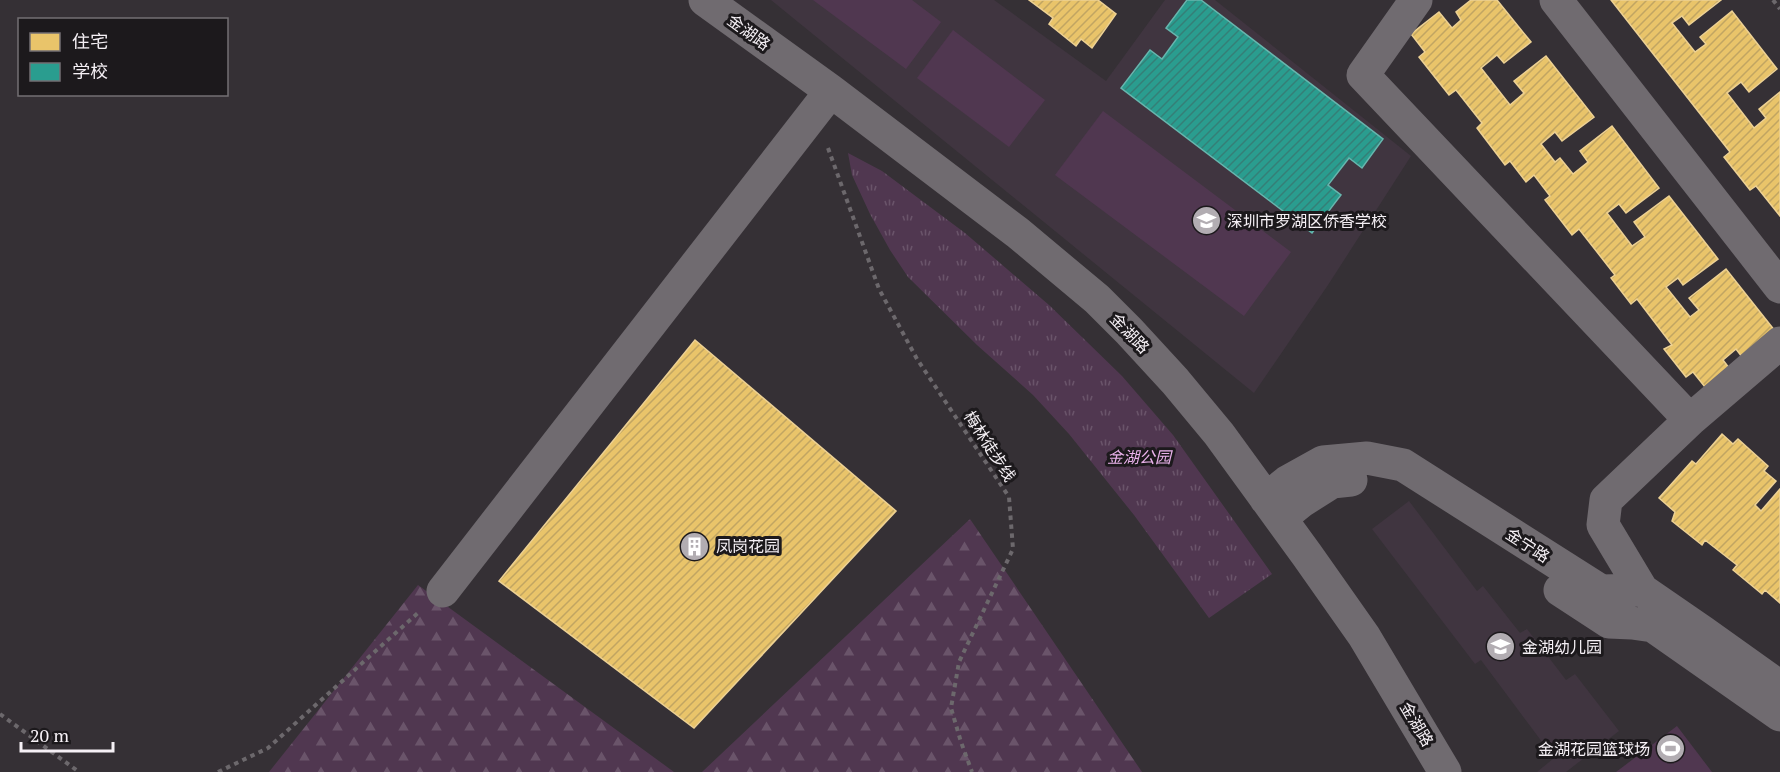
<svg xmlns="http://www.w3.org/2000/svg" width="1780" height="772" viewBox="0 0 1780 772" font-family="'PT Serif','Noto Sans SC',serif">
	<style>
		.built { fill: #403540 }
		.grass { fill: url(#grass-tufts) }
		.forest { fill: url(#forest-firs) }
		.pitch { fill: #503750 }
		.homes { fill: url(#homes-hatch); stroke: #edd194; stroke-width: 1.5 }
		.schools { fill: url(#schools-hatch); stroke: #67b6ae; stroke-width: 1.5 }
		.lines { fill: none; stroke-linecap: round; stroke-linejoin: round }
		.path { stroke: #6c686c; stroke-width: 4; stroke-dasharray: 4.5 4.5; stroke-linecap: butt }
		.minor { stroke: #706b70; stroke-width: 33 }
		.labels { text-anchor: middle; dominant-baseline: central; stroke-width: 6; stroke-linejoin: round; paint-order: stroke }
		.street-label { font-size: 16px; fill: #f5f0f5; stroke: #1c191c }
		.poi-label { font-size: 16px; fill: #f5f0f5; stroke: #1c191c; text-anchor: start }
		.park-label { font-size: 16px; font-style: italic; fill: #eab2eb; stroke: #1c191c }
	</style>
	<defs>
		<pattern id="grass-tufts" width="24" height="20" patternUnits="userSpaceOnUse" patternTransform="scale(1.5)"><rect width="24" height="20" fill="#503750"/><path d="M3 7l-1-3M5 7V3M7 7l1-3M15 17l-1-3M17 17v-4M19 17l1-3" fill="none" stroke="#6a546a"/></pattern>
		<pattern id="forest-firs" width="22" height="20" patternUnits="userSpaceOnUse" patternTransform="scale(1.5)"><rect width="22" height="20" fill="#503750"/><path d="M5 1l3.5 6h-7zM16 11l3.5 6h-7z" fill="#6a546a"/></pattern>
		<pattern id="homes-hatch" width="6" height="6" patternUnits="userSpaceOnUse" patternTransform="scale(1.5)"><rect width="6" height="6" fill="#e9c46a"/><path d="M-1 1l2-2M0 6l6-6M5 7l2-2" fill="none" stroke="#c1a562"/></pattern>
		<pattern id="schools-hatch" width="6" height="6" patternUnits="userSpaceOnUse" patternTransform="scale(1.5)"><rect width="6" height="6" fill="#2a9d8f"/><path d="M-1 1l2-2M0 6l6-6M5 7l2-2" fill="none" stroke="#357f77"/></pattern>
	</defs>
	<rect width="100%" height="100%" fill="#353035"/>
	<path class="built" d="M771,0H994L1106,81L1165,0H1215L1411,156L1328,285L1254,393Z
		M1409,501L1477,591L1483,586L1520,633L1527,629L1566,680L1575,674L1619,731L1566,772H1537L1554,758L1481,660L1475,664L1372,529Z"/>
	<path class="grass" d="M848,153L882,171L965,233L1049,305L1122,376L1173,435L1272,574L1209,618L1134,515L1069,434L1033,395L977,345L908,277L890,250L870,214L852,175Z"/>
	<path class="forest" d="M970,519L1142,772H702Z
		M418,585L674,772H269Z"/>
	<path class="pitch" d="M813,0H912L941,22L906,69Z
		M953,30L1045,100L1009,147L917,78Z
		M1103,111L1291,252L1244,316L1055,175Z
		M1677,726L1712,772H1616Z"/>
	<path class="homes" d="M1029,0H1098L1116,14L1092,48L1081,39L1076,46L1049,24L1053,18Z
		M1471,0H1497L1531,42L1504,63L1497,55L1481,68L1510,105L1524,93L1514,81L1546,56L1594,117L1562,141L1555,132L1541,144L1555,162L1560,158L1573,174L1588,162L1580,151L1612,126L1659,188L1626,213L1619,204L1607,213L1632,246L1645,237L1634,222L1669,196L1718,259L1683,285L1678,278L1666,287L1690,317L1699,310L1689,298L1726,269L1775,331L1742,357L1736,349L1723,360L1733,373L1709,392L1693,372L1686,377L1664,349L1672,345L1637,299L1631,304L1611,278L1615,275L1579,229L1572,235L1545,200L1550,196L1534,175L1526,182L1510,161L1505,165L1477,128L1482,123L1456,90L1449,95L1419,57L1425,52L1411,34L1439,12L1452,28L1461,20L1456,12Z
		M1611,0H1721L1689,25L1682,16L1672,23L1695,52L1706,44L1700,37L1732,11L1777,69L1749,92L1741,82L1727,93L1754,128L1766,118L1759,109L1780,92V216L1756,186L1750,190L1724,157L1730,152Z
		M695,340L896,511L694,728L499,581Z
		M1722,434L1733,444L1738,439L1768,466L1764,471L1776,481L1755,505L1761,511L1780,489V603L1765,590L1762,594L1733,570L1737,565L1705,540L1702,545L1672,521L1675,512L1659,498L1692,461L1696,464Z"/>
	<path class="schools" d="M1187,0H1201L1383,139L1362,168L1349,158L1328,185L1341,195L1312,233L1121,88L1150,50L1162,59L1178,37L1166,28Z"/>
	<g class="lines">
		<path class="path" d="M1773,0L1780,9
			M828,148L879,289L917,359L1009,497L1013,549L959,662L951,708L961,742L972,772
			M0,714L79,772
			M218,772L268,748L420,611"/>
		<path class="minor" d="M705,0L831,91L1018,233L1097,299L1129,331L1175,381L1219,434L1307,555L1364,636L1445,772
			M1416,0L1363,75L1690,420
			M1556,0L1780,287
			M1266,499L1287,482L1323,462L1367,458L1403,465L1601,591L1642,590L1703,632L1780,687
			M1281,518L1302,501L1332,482L1351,480
			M1560,590L1609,622L1632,623L1653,626L1780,715
			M1642,590L1603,525L1606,500L1690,420L1780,343
			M443,591L831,91"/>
	</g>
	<defs>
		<symbol id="school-disc" viewBox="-11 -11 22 22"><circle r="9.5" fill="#b2adb2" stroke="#1c191c"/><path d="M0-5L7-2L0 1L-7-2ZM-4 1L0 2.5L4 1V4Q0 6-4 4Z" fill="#fff"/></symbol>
		<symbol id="building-disc" viewBox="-11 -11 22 22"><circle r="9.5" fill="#b2adb2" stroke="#1c191c"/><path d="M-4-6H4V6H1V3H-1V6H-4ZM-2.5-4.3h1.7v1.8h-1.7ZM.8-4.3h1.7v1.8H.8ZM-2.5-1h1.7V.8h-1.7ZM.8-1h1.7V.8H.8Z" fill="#fff"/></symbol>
		<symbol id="stadium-disc" viewBox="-11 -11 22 22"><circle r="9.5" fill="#b2adb2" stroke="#1c191c"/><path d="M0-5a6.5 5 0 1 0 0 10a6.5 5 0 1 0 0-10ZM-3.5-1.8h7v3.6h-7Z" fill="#fff"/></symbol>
	</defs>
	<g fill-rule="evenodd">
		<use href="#school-disc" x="1190" y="204" width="33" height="33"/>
		<use href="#building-disc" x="678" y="530" width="33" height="33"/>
		<use href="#school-disc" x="1484" y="630" width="33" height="33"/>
		<use href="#stadium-disc" x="1654" y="732" width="33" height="33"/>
	</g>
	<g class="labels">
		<g class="street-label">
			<text transform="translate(749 32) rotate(36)">金湖路</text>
			<text transform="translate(1130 333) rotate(46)">金湖路</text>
			<text transform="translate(990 446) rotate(57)">梅林徒步线</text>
			<text transform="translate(1528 545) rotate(33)">金宁路</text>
			<text transform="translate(1417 724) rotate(59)">金湖路</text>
		</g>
		<g class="poi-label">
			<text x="1227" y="221">深圳市罗湖区侨香学校</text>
			<text x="716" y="546">凤岗花园</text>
			<text x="1522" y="647">金湖幼儿园</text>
			<text x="1650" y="749" text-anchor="end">金湖花园篮球场</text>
		</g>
		<g class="park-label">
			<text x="1139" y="457">金湖公园</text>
		</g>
	</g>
	<rect x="18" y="18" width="210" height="78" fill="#1c191c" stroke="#736f73" stroke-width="1.5"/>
	<rect x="30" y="33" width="30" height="18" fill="#e9c46a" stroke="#736f73" stroke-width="1.5"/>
	<text x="72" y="48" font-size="18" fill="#f5f0f5">住宅</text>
	<rect x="30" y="63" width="30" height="18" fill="#2a9d8f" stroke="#736f73" stroke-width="1.5"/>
	<text x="72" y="78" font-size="18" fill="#f5f0f5">学校</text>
	<path d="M21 742v9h92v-9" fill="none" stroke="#f5f0f5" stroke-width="3"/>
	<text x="30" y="742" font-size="18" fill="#f5f0f5" stroke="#1c191c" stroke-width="4.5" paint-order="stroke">20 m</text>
</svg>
